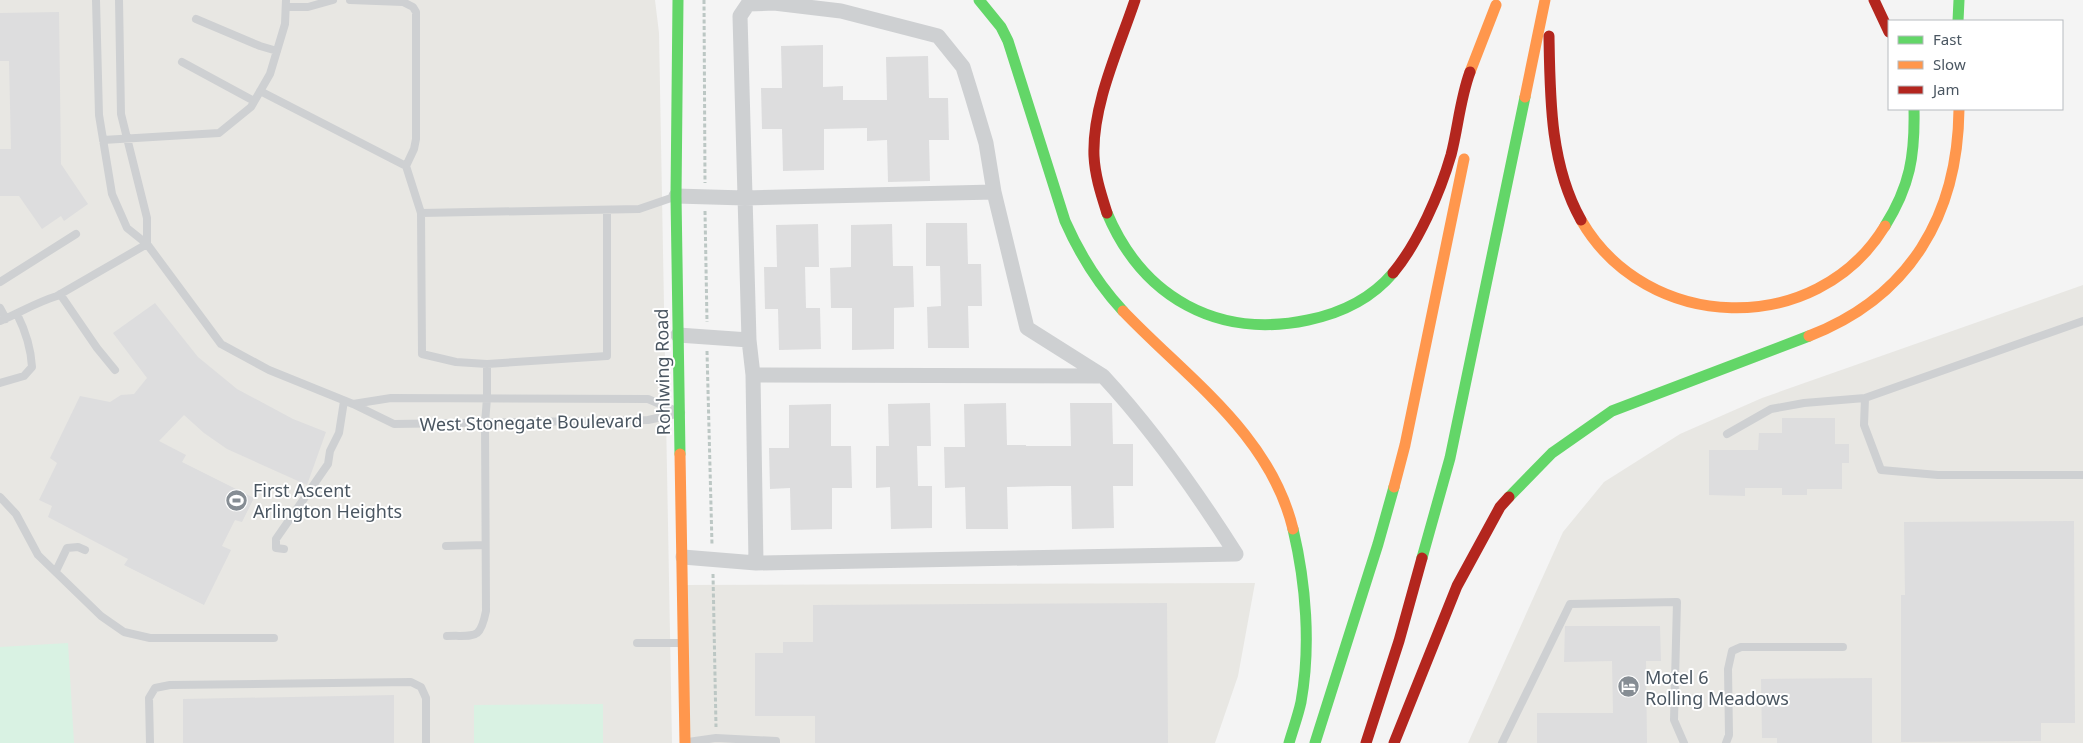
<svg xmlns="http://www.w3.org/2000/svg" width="2083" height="743" viewBox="0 0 2083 743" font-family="'Noto Sans',sans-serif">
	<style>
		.commercial { fill: #e8e7e3 }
		.green { fill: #d9f2e3 }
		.building { fill: #ddddde }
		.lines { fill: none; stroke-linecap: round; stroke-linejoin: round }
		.path { stroke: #bcc7c4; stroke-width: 3; stroke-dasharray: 4 2.5; stroke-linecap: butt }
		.lane { stroke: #ced0d2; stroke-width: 8 }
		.street { stroke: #ced0d2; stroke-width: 15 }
		.fast { stroke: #63d668; stroke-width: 11 }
		.slow { stroke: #ff974d; stroke-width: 11 }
		.jam { stroke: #b3261e; stroke-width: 11 }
		.labels { text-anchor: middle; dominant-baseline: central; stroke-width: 4; stroke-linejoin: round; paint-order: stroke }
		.street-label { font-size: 18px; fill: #4a5661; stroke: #fff }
		.poi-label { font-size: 18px; fill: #4a5661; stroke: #fff; text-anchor: start }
	</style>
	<rect width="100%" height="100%" fill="#f4f4f4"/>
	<path class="commercial" d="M0,0H655L659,33L672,743H0Z
		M2083,285V743H1468L1563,532L1604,482L1680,434L1762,398Z
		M1255,583L1238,676L1215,743H685L683,585Z"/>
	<path class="green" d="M68,643L74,743H0V647Z
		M603,704V743H474V705Z"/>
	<path class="building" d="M59,12L61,164L88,204L64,221L61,216L42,229L19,196H0V149H11L9,61H0V13Z
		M823,45V87L843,86V100H887L886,57L928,56L929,98H948L949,140H929L930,181L888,182L887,140L867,141V128L824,129V170L783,171L782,129H762L761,88H782L781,46Z
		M926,223H967L968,264H981L982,306H968L969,348H928L927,307L941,306L940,266H926Z
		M818,224L819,267H805L806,308H820L821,349L779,350L778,309H765L764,267H777L776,225Z
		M892,224L893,266H913L914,307L894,308V349L852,350V308H831L830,268L851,267V225Z
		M155,303L198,357L237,389L293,419L326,432L307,485L227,449L204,433L184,415L159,441L186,455L182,462L254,498L242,522L235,520L222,546L231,550L204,605L124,565L128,559L48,517L52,506L39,500L57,463L50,458L80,396L110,402L121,395L134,394L147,378L113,333Z
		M930,403L931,446H917L918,486H932V528L891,529L890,487L876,488V446H889L888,404Z
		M1006,403L1007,445H1026V446H1071L1070,403H1112L1113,444H1133V486H1113L1114,528L1072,529L1071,486H1051L1007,487L1008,529H966L965,487L945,488L944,447H965L964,404Z
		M831,404V446H851L852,488H832V529L791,530L790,488L770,489L769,448H789V405Z
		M1782,418H1835V444H1849V463H1842V489H1807V495H1782V488H1745V496L1709,495V450H1758L1759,433H1782Z
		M2074,521L2075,723H2041V741L1901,742V595H1905L1904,522Z
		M1167,603L1168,743H815V716H755V653H783V642H813V605Z
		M1565,626H1660L1661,661H1646L1647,743H1537V713H1613L1612,661L1564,662Z
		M1872,678V743H1777V738H1762L1761,679Z
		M394,695V743H183V699Z"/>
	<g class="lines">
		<path class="path" d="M704,0L705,183
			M705,211L707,322
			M707,351L712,545
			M713,574L716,727"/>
		<path class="lane" d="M96,0L99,115L112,194L127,228L147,244L221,344L269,370L353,404
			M119,0L121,114L147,218V244
			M350,0L403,2L413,7L416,12V139L414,149L406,166
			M286,7H308L333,0
			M196,19L260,46L277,51
			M182,62L254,101
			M260,91L406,166L421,213L639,209L674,197
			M103,140L219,133L251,107L270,74L285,24L286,0
			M421,213L422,354L456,362L487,364V398L485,423L486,611C480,641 475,635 447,636
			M0,282L76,234
			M60,294L97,348L115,370
			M0,308L6,319
			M0,321C19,313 37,302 57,296L147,244
			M2083,321L1865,398L1864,425L1881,470L1938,475H2083
			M487,364L607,356V210
			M0,383L24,376L32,367C31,348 26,332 17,314
			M391,398L648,399L681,413L648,420L394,424L353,404Z
			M1727,434L1771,409L1804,403L1865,398
			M0,497L16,514L38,555L101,616L124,632L150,638H274
			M446,546L485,545
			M284,549L276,548V539L328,464L330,451L339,433L344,401
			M56,571L67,548L78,547L85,550
			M637,643H682
			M688,742L716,738L776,741V743
			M150,743L149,698L155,688L170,685L411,682L421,687L426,698V743
			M1502,743L1570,604L1677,602L1674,720L1684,743
			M1726,743L1729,735L1728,669L1732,651L1741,647H1843"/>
		<path class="street" d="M676,196L745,198L994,192
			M678,335L749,340
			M753,375L1103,376C1154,431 1196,491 1236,554
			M683,557L756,563L1236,554
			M756,563L753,375L749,340L740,16L748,4L774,3L841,11L938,36L963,67L972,96L986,143L994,192L1027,328L1103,376"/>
		<path class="fast" d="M678,0L676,196L680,454
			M979,0L1001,27L1008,41L1065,221C1080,255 1098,284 1123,311
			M1958,21L1959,0
			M1107,213C1143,298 1218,339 1308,320C1342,313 1371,299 1393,273
			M1885,226C1910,186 1915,156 1914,109
			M1509,497L1552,453L1612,411L1809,336
			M1422,558L1450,458L1525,97
			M1289,743C1293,729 1298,716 1301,702C1311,646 1306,584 1293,529
			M1315,743L1378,544L1394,487"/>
		<path class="slow" d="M1470,72L1496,5
			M1525,97L1545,0
			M1581,220C1646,333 1816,339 1885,226
			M1123,311C1188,379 1270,434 1293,529
			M1809,336C1910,297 1958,215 1959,109
			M680,454L685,743
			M1394,487L1405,445L1464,159"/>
		<path class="jam" d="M1874,0L1889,32
			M1549,36C1550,98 1550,165 1581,220
			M1107,213C1101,194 1095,176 1094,156C1092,105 1119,48 1135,0
			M1393,273C1418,243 1440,193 1451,155C1458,128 1460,99 1470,72
			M1366,743L1399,641L1422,558
			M1394,743L1457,586L1500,507L1509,497"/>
	</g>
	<defs>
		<symbol id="stadium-disc" viewBox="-11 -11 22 22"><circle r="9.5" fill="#868d94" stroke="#fff"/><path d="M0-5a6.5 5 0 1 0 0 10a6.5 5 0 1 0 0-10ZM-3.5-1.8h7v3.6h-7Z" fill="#fff"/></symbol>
		<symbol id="hotel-disc" viewBox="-11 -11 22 22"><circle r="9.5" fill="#868d94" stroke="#fff"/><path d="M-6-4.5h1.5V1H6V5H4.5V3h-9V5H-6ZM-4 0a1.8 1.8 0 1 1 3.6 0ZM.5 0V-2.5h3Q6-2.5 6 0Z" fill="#fff"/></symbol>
	</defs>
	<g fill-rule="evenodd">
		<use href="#stadium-disc" x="224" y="488" width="25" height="25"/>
		<use href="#hotel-disc" x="1616" y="674" width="25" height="25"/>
	</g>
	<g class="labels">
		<g class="street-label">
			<text transform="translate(662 372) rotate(-91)">Rohlwing Road</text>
			<text transform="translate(531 422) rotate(-1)">West Stonegate Boulevard</text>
		</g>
		<g class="poi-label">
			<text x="253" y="490">First Ascent<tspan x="253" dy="21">Arlington Heights</tspan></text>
			<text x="1645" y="677">Motel 6<tspan x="1645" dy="21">Rolling Meadows</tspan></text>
		</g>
	</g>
	<rect x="1888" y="20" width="175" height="90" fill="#ffffff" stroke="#b7bbc0"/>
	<rect x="1898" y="36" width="25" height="8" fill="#63d668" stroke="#b7bbc0"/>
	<text x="1933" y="45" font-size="15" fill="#4a5661">Fast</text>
	<rect x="1898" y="61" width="25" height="8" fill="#ff974d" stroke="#b7bbc0"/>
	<text x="1933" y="70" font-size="15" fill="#4a5661">Slow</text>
	<rect x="1898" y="86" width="25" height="8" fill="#b3261e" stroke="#b7bbc0"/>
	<text x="1933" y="95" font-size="15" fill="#4a5661">Jam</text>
</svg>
